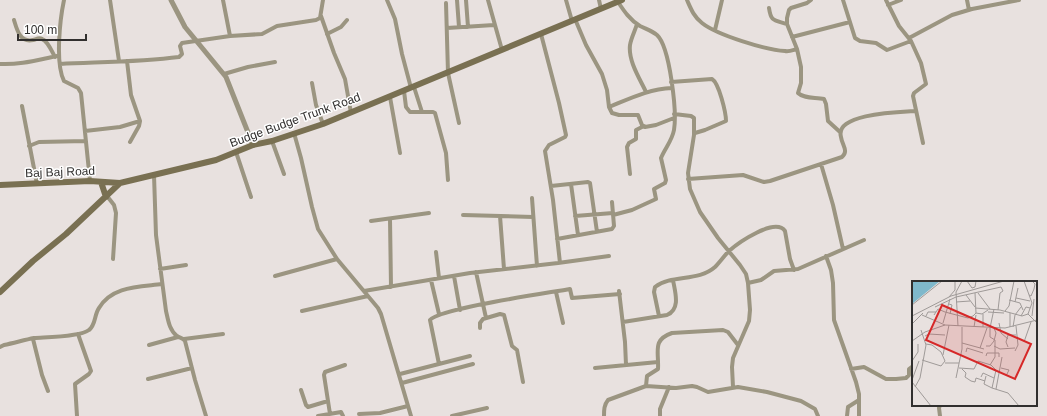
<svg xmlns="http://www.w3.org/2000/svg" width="1047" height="416" viewBox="0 0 1047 416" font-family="Helvetica,sans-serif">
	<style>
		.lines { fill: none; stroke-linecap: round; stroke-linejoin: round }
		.minor { stroke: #9b9581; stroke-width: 4 }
		.tertiary { stroke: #9b9581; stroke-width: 5 }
		.secondary { stroke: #797052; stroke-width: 6 }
		.labels { text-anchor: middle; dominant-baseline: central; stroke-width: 3; stroke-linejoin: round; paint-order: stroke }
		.street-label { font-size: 12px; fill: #312f2e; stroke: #fff }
		.inset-road { fill: none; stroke: #9f9a98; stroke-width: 1 }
		.view { fill: #d62828; fill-opacity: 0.15; stroke: #d62828; stroke-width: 2 }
		.inset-edge { fill: none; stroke: #312f2e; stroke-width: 2 }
	</style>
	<rect width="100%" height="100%" fill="#e8e1df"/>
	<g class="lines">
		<path class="minor" d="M64,0C60,19 55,63 64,81L78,88L81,93L90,181
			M110,0L119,61
			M223,0L230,36
			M387,0L395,19L402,54L411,88
			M457,0L459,27
			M466,0L468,27
			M488,0L502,50
			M566,0L572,21
			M599,0L601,9
			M687,0C691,9 694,17 702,23C717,35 766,50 785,51C789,52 793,50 797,49
			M811,0L807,3L791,8L789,10L787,18V24L797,49L801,67V83L798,93C804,99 816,97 824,99L826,104L828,121L840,132
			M843,0L855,38L860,41L876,43L887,50L911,41
			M886,0L899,26L911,41L921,63L926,84L914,93L913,96L923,143
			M967,0L969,10
			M446,3L448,73L459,123
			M888,5L901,0
			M769,8C771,22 774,20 787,24
			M321,16L334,53L345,79L351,113
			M575,19L586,45L602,74L607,90L609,107L612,113L619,115H638L642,125L645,127L656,125L674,118
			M14,20C17,30 20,43 33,40C37,39 39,37 42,39C48,41 52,52 55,57
			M637,24C635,31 631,38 630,45C628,61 640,79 646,92
			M447,28L494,25
			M715,30L722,0
			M327,34L341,27L347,20
			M541,34L559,103L566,135L565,137L549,145L545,151L553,200L560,263
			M792,37L850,22
			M909,38L952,15L972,9L1019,0
			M127,61L131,95L140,121L139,126L130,142
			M0,64C20,65 37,60 57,56
			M60,64C100,62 140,62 179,57L182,54L180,46L182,43L230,36L262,34L277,26L316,20L320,18L323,0
			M224,74L248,67L275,62
			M671,82L712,79C719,83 726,113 726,121L705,130L695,133
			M312,83L316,105L323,124
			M414,87L422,112
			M404,91L406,107L410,112H433L435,113L446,153L448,180
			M390,97L400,153
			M22,106L37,184
			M609,107C631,98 649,89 672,88
			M674,114L691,116L694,118V135L688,173L690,189L700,212L718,238L740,265L746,274L748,283L750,310L749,321L733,358L732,367L733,387
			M85,131L120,127L140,121
			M294,133L301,158L312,207L318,229L337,259L378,308L381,314L411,416
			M272,141L284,174
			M29,146L39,142L86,141
			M236,152L251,197
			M821,164L833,205L843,249
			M630,174L627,147L629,143L636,139V130L644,126
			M154,175L156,235L166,311C168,319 169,330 177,336C180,338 183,338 185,341L195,380L206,416
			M688,179L743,175L764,182L770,181L842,157C849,151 842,145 841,137C834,113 902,112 916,111
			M571,184L578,235
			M551,186L588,182L590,183L597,232
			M107,196L114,205L116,213L113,259
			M532,198L537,266
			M463,215L533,217
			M613,215L632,210L656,199L654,189L665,183L666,180L661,158C665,148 672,141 674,130C677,112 670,47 657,35C652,31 646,29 640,26C630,20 624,11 618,2
			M500,216L504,269
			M575,216L613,213
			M390,219L391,287
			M371,221L429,213
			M557,239L612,229L614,226L612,202
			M436,252L439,278
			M826,256L831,270L833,283L834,320L856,382L859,394V416
			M160,269L186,265
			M476,272L486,318
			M275,276L337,259
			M454,276L460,310
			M431,280L439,314
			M748,283L761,280L774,271L798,269L864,240
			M364,291L470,273L558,263L609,256
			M619,291L625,342L626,365
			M556,292L563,323
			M302,311L368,296
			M659,316L654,292L655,287C672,274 698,282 715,267C720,262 724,256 729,251C738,243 775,217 785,231L790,259L794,270
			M623,322L667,315C681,309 675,292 673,280
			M480,328V323L483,319L500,314L504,315L512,346L517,350L523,382
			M33,339L42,375L48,391
			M184,339L223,334
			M149,345L178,337
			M0,347L4,345C14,343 24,340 34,338C46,337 80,337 89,330C96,325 94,315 99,308C112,286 139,287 162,284
			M439,364L430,320C440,308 548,293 570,289L572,298L620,294
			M595,368L658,362
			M851,369L864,367L886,379H896L906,378L909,375V369L913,366
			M400,374L470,356
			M148,379L192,368
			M402,383L473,364
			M646,386L647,376L658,369C659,351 652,340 672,333L723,330L728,332L738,345
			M301,390L306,405L308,407L328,401
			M330,414L324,375L325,372L345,365
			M359,414L380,413L408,406
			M77,416L75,384L89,374L91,371L78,334
			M318,416L341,412L343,416
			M452,416L487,408
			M604,416C604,410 604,405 608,400L646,386L676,388L692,386L697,387L708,392L738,387L767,392L801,401L815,409L818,416
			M660,416V409L669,387
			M847,416L848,407L859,400
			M940,416L939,408L940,405"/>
		<path class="tertiary" d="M171,0L185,27L226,77L253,145"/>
		<path class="secondary" d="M101,182L106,197
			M0,185L90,181L120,183
			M0,292L33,261L66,234L120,183L216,160L253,145L272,141L323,124L622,0"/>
	</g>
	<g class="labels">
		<g class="street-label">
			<text transform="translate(295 120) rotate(-20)">Budge Budge Trunk Road</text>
			<text transform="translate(60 172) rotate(-2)">Baj Baj Road</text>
		</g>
	</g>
	<g transform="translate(912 281)">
		<rect width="125" height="125" fill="#e8e1df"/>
		<path d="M0,0H28L0,23Z" fill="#7fb8cb"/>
		<path class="inset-road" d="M55,0L60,7L63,6L64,0M112,0L120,22L116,33L125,42M66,12L78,28M54,14L63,26M117,14L119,15L122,8L123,3L120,0M37,16L43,9V0M44,16L89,6L91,10L88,12L86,29M104,17L118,20M97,19L108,22L111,29M44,21L58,20M103,21L106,7M37,23L40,24L38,33M0,24L30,0M23,26L44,16M63,27L88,29L110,35L116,33M93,30L97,25L102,0M33,31L56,37L61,35L64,32L63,12M76,31L92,32M64,32L70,33L76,29M98,32V46M10,34L33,44M22,34L26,28L33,31M0,35L39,15L92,0M14,35L16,31H24M109,35L114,26L118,27M120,35L122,18M31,42L38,18M87,42L89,52L96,58M0,43L11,32M46,45L44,11L50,0M62,46L64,34M71,46V33M101,46L103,34L109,26M78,47L82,28M78,47V56L83,59M13,55L17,53L33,54M0,60L13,51L33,44L93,47L125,39M112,61L119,41M50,62L72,68M74,65H78L82,60L84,52L82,47M82,65L88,68L103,67M96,66L94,61L96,54H104M68,67L75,47M103,70L106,64L104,45M54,71L55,67L71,72M31,74L37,44M74,75L75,72H87V76M10,79L29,85L33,80L29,71L20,64L14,63M0,80L6,71V63M33,82H47M78,84L83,76V59M47,87L62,88L66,80L79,84L84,89L80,107L96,112L107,125M89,87L97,89L94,95M50,88L54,92L53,96L59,100L63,101L64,97L73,100M74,95L72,103L80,107M69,96L71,92L82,97M44,97L50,68V46M0,99L7,80M0,101L19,125M3,106L8,97L14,64L9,49M84,108L90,76"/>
		<path class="view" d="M30,24L119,63L103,98L14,59Z"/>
		<rect width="125" height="125" class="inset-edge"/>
	</g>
	<path d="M18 34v6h68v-6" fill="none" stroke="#312f2e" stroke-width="2"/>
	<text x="24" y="34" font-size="12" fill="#312f2e" stroke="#ffffff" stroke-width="3" paint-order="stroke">100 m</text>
</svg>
